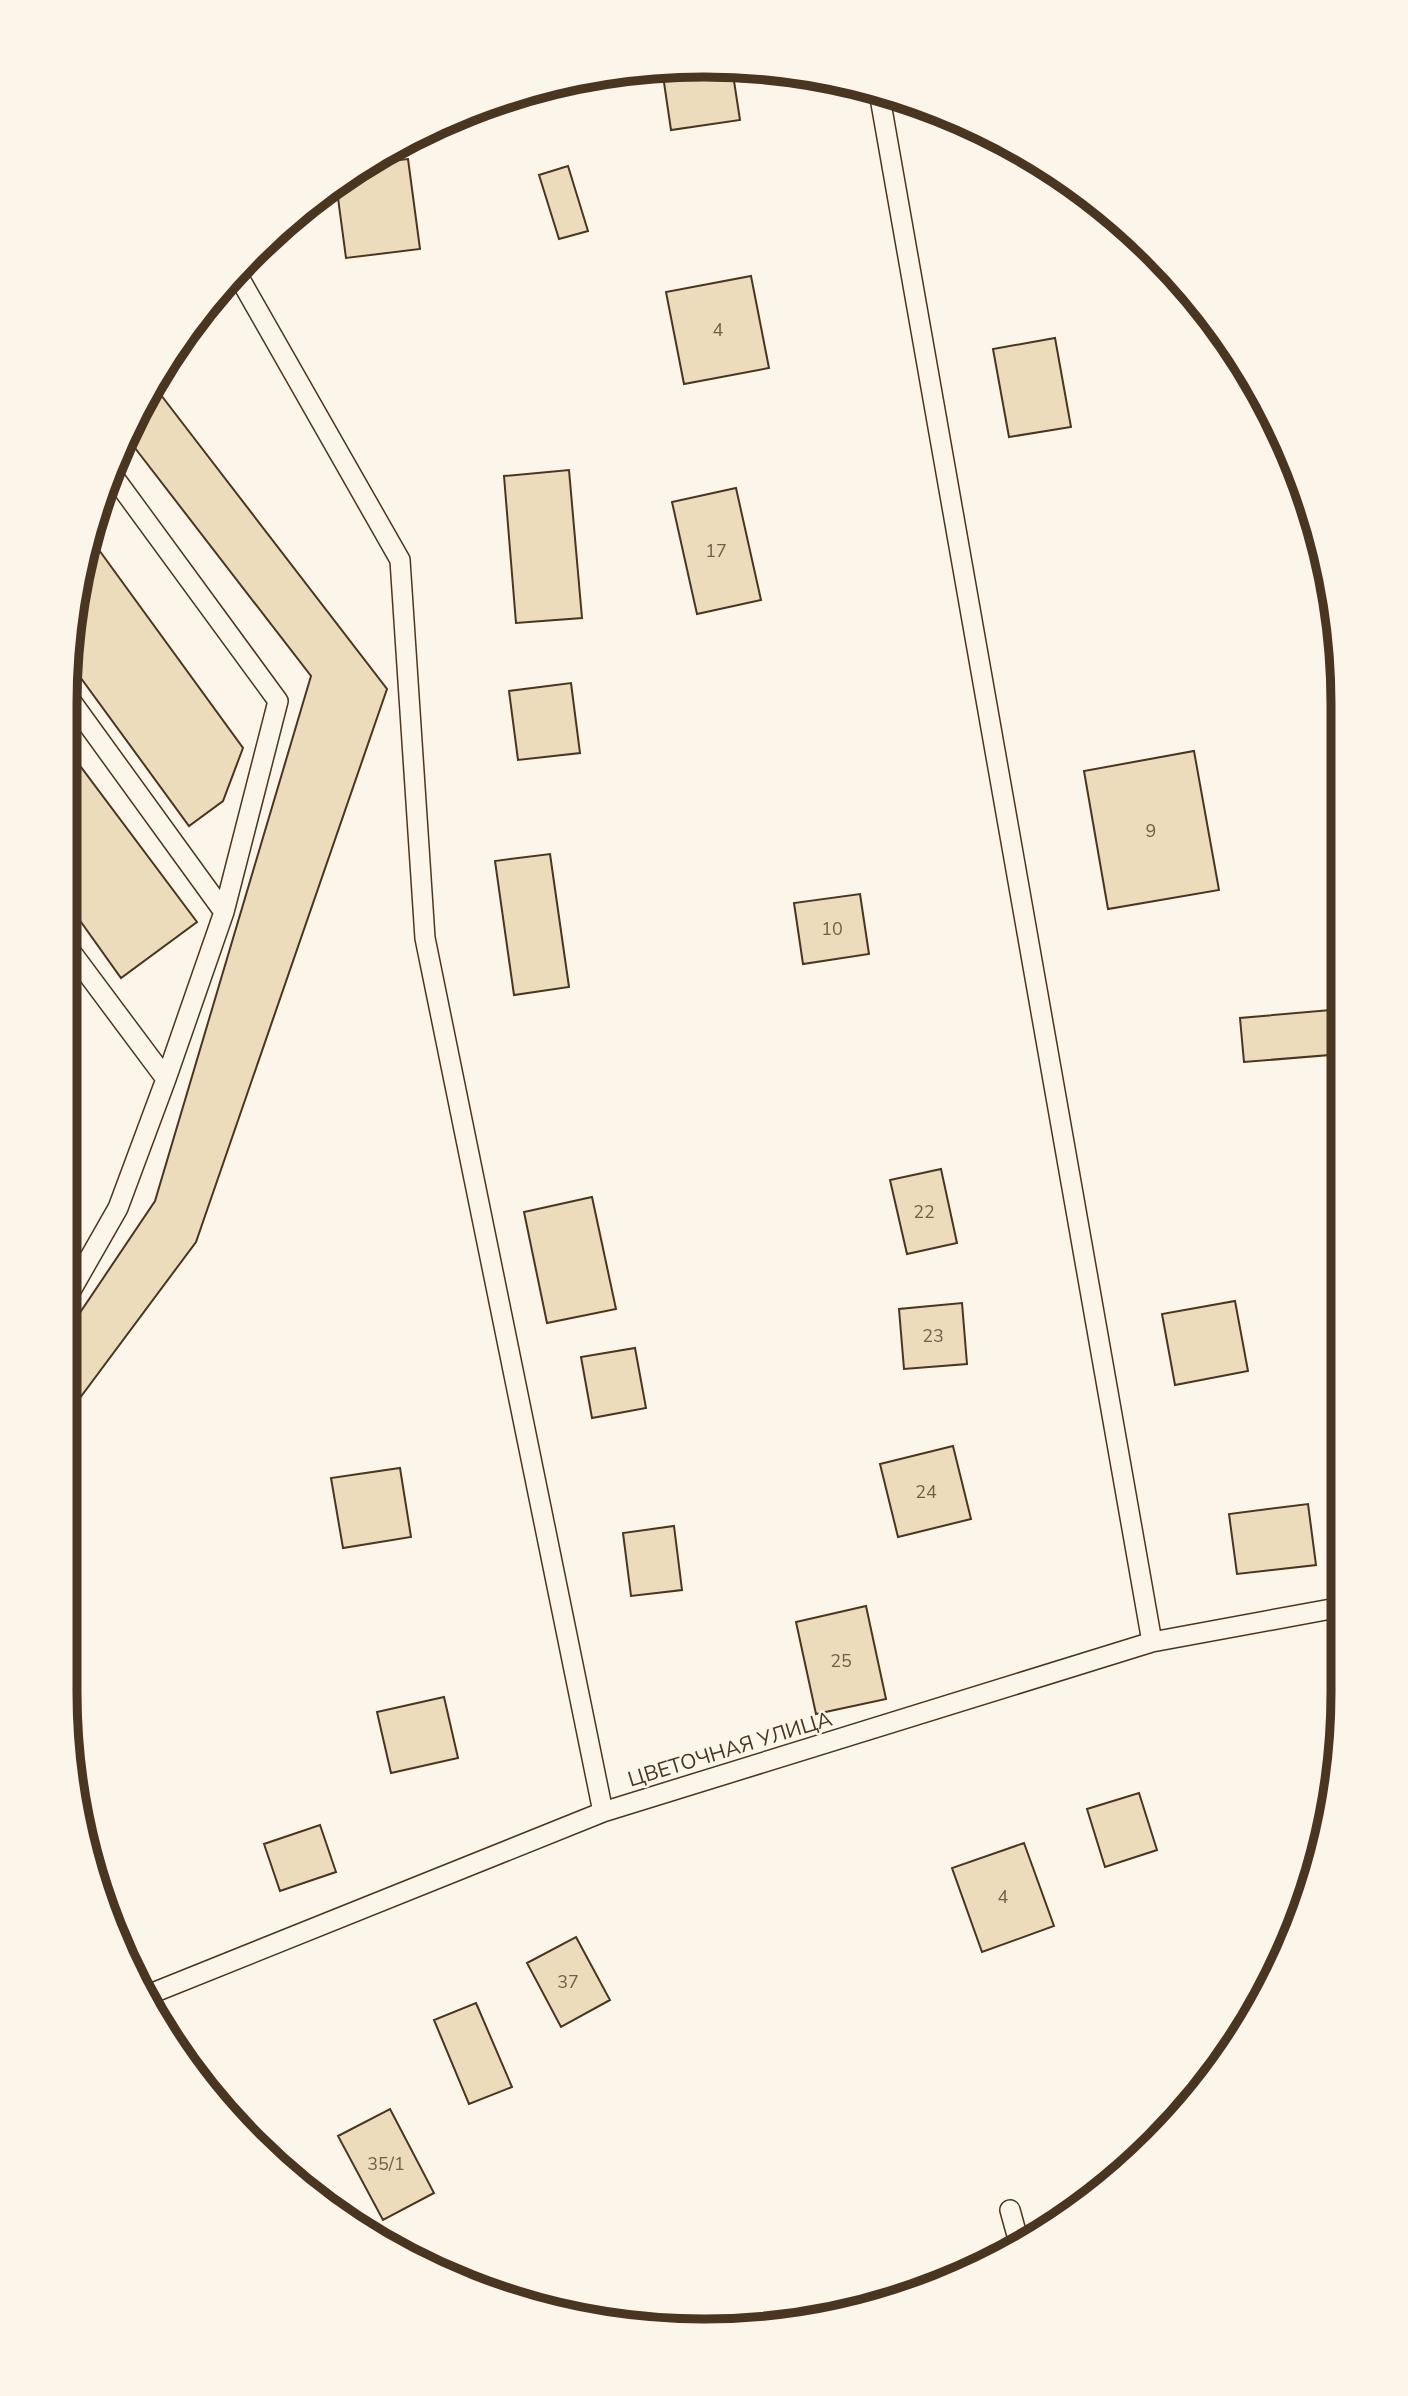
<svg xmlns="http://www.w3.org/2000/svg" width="1408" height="2396" viewBox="0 0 1408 2396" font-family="'Nunito Sans',sans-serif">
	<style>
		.building { fill: #ecdcbc; stroke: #4a3520; stroke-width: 2 }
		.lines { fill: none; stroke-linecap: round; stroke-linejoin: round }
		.service-casing { stroke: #4a3520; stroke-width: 22 }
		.service { stroke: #fbf6e9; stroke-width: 19 }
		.labels { text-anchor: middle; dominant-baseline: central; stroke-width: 5; stroke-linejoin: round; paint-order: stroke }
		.number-label { font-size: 18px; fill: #725f47 }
		.street-label { font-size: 21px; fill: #4a3520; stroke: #fbf6e9 }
		.rim { fill: none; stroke: #4a3520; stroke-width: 9 }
	</style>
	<rect width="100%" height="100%" fill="#fbf6e9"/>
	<path class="building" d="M704,65L732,68L740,120L671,130L662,69Z
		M408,159L420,249L346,258L336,183L364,164Z
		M568,166L588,231L559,239L539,175Z
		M751,276L769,368L684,384L666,292Z
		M1055,338L1071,427L1009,437L993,349Z
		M154,386L387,689L196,1242L65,1418V1335L155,1201L311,676L128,439Z
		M569,470L582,618L516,623L504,476Z
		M736,488L761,600L697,614L672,502Z
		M91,539L243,748L223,801L189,826L67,659Z
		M571,683L580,753L518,760L509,691Z
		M66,747L197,922L121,978L66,901Z
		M1194,751L1219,890L1108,909L1084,771Z
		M550,854L569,987L514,995L495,861Z
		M860,894L869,954L803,964L794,903Z
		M1342,1009V1054L1244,1062L1240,1018Z
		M941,1169L957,1243L907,1254L890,1180Z
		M592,1197L616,1309L547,1323L524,1212Z
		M1235,1301L1248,1371L1175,1385L1162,1314Z
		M962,1303L967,1364L904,1369L899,1309Z
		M635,1348L646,1408L592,1418L581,1357Z
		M953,1446L971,1519L898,1537L880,1464Z
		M400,1468L411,1537L343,1548L331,1478Z
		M1308,1504L1316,1565L1237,1574L1229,1514Z
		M674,1526L682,1590L631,1596L623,1533Z
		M866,1606L886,1699L816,1714L796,1622Z
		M444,1697L458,1758L391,1773L377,1712Z
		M1139,1793L1157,1850L1105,1867L1087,1809Z
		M320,1825L336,1872L280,1891L264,1844Z
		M1024,1843L1054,1926L982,1952L952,1868Z
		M576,1937L610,2000L561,2027L527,1963Z
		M476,2003L512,2087L469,2104L434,2020Z
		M390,2109L434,2193L383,2220L338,2136Z"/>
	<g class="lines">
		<defs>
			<path id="service" d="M879,92L1152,1642
				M236,272L400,560L425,938L603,1812
				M66,694L224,912
				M66,945L166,1079
				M65,1301L118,1208L166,1079L224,912L278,701L111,473
				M150,1994L603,1812L1152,1642L1342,1607
				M1010,2210L1018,2239"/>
		</defs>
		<use href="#service" class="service-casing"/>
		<use href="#service" class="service"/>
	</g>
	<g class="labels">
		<g class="number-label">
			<text x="718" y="330">4</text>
			<text x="716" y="551">17</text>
			<text x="1151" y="831">9</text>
			<text x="832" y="929">10</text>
			<text x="924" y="1212">22</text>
			<text x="933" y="1336">23</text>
			<text x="926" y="1492">24</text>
			<text x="841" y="1661">25</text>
			<text x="1003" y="1897">4</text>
			<text x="568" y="1982">37</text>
			<text x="386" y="2164">35/1</text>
		</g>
		<g class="street-label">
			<text transform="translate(730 1749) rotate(-17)">ЦВЕТОЧНАЯ УЛИЦА</text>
		</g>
	</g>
	<path d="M0 0H1408V2396H0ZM704 77H704A627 627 0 0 1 1331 704V1692A627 627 0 0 1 704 2319H704A627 627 0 0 1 77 1692V704A627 627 0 0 1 704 77Z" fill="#fbf6e9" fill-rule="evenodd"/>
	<path class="rim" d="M704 77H704A627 627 0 0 1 1331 704V1692A627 627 0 0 1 704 2319H704A627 627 0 0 1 77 1692V704A627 627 0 0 1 704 77Z"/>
</svg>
